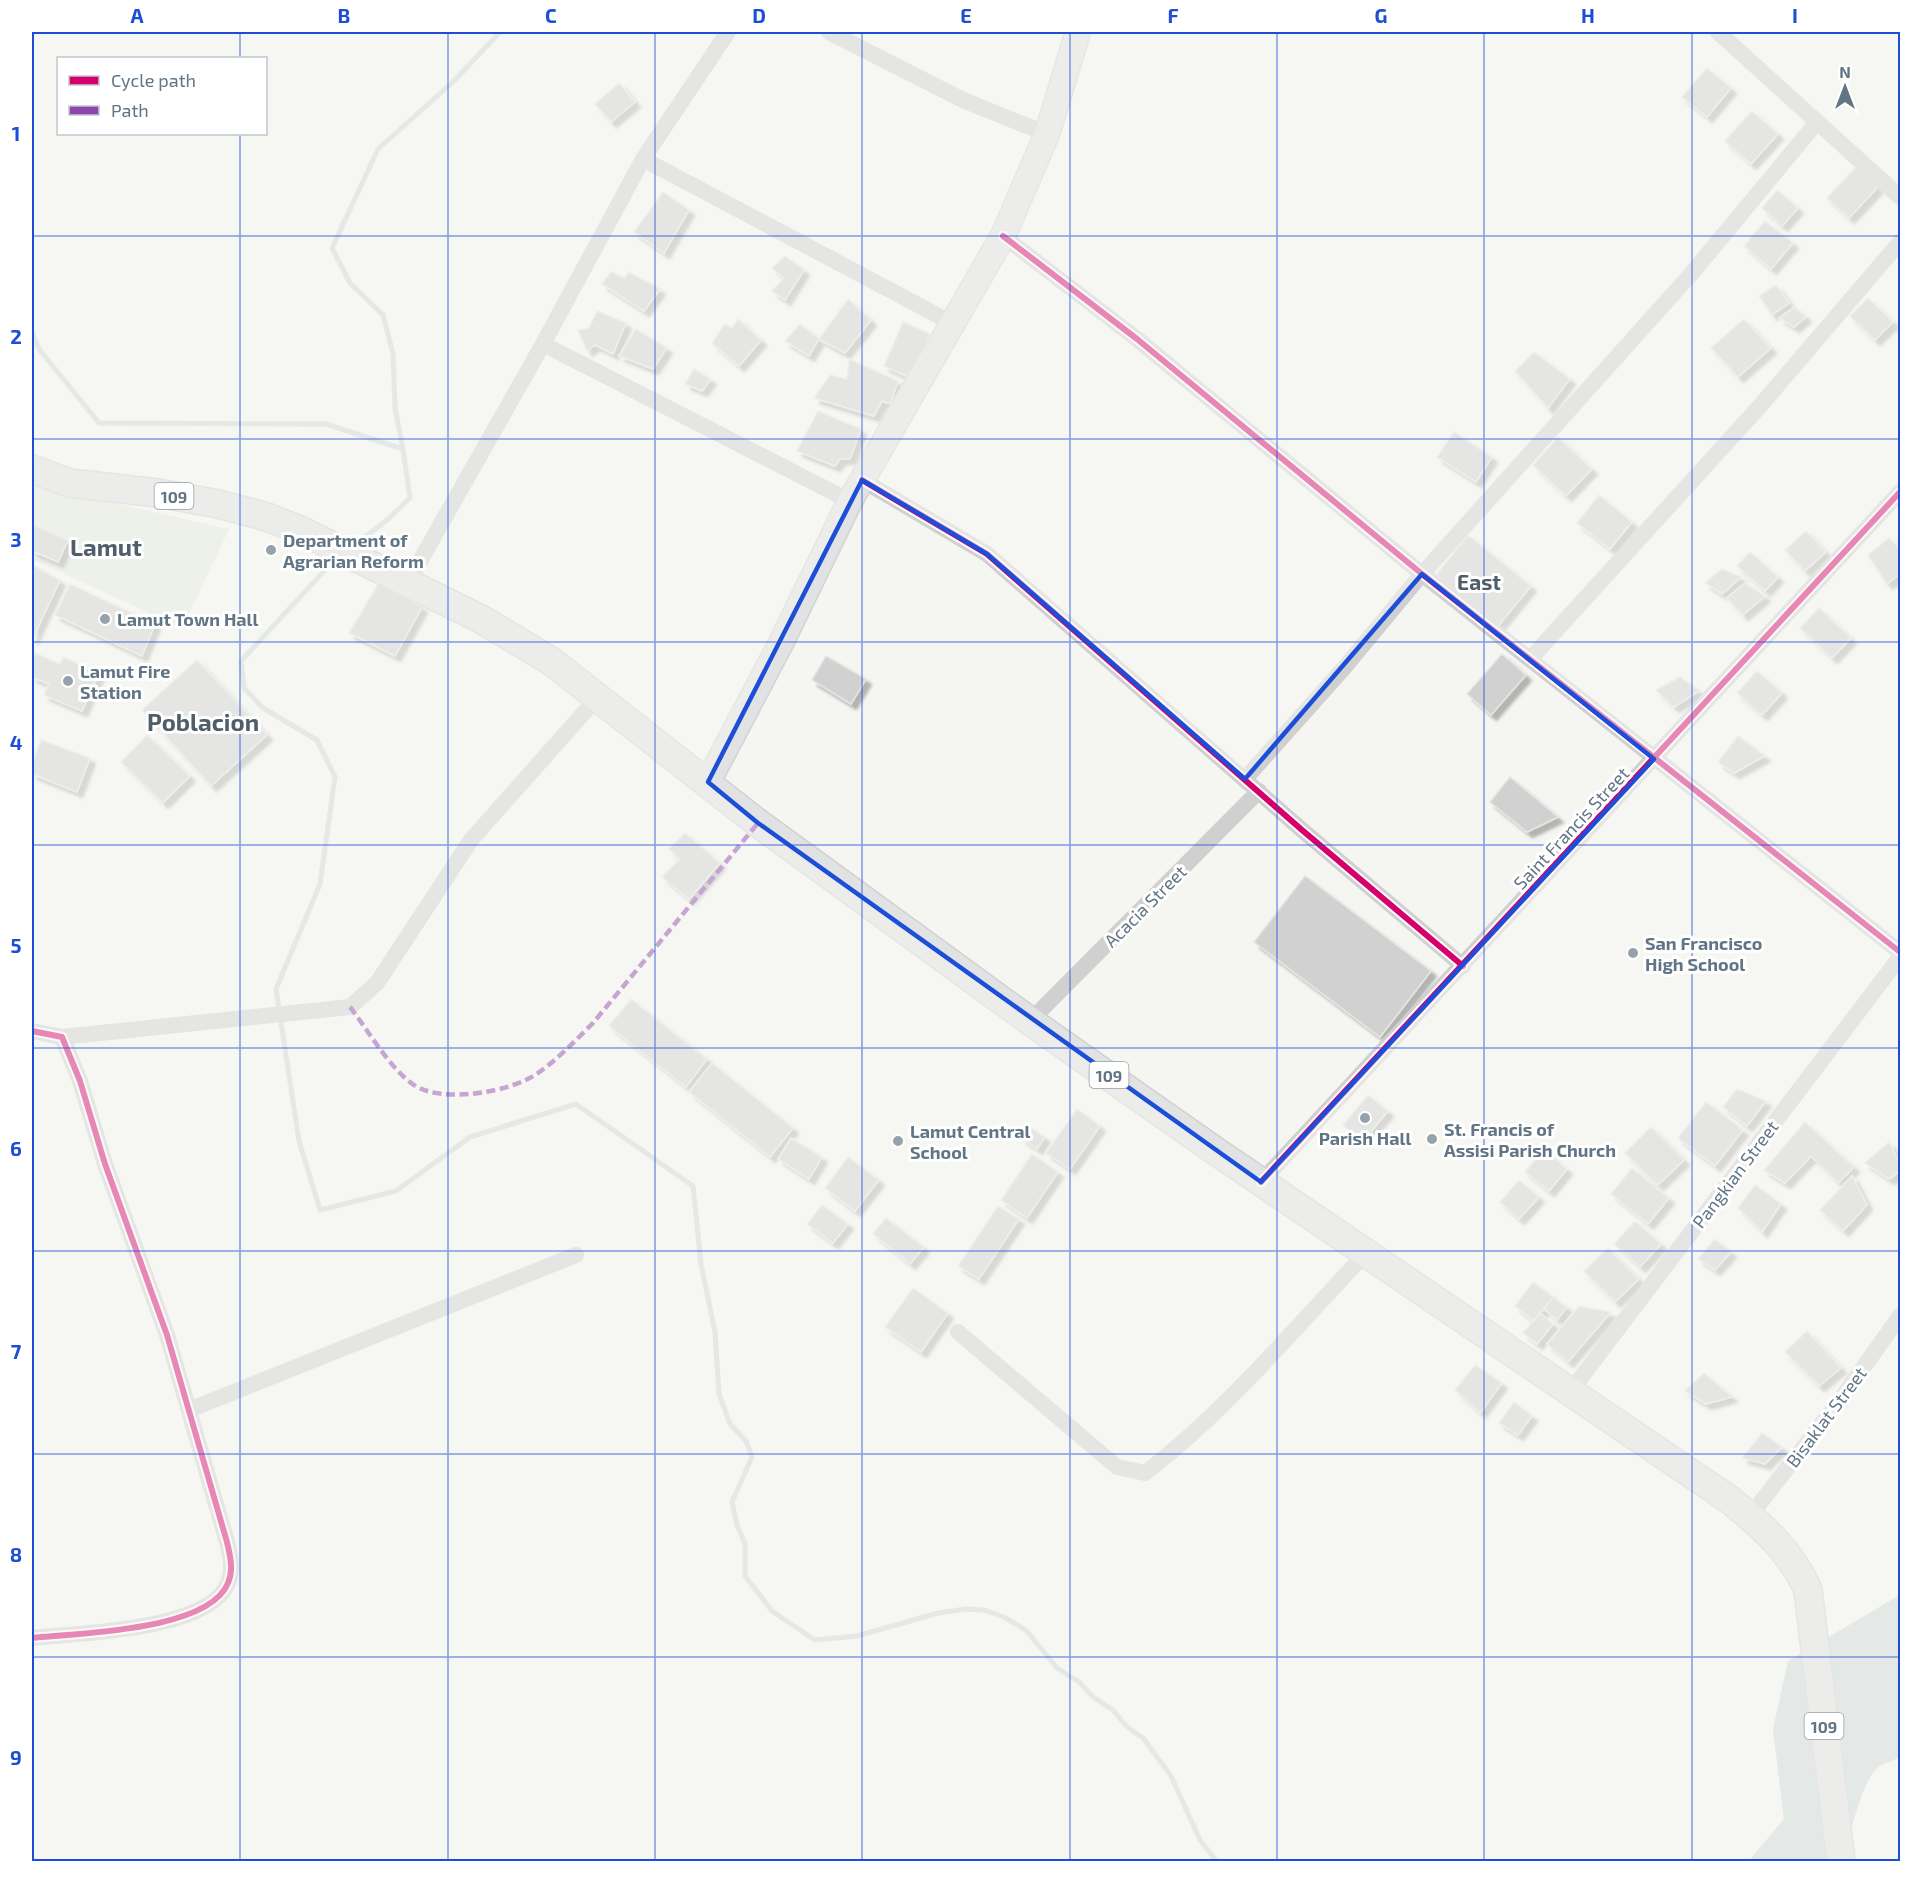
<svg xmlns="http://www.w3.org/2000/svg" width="1932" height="1893" viewBox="0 0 1932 1893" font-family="'Exo 2',sans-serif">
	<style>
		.green { fill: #e4e8e0 }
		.water { fill: #ced7da }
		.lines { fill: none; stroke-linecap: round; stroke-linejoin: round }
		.stream { stroke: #ced7da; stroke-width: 5 }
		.building { fill: #d0d1d0; stroke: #e4e4e2; stroke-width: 1.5; filter: url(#shadow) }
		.secondary-casing { stroke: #d2d3d3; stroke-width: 27 }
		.primary-casing { stroke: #d0d1d1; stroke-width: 30 }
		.street { stroke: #d0d0d1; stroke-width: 16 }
		.secondary { stroke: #e1e2e3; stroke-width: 24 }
		.primary { stroke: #e1e2e3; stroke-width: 27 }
		.quiet { stroke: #8e44ad; stroke-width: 4.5; stroke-dasharray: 9 4.5; stroke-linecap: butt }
		.cycleway-casing { stroke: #fff; stroke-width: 10 }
		.cycleway { stroke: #d6006c; stroke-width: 6 }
		.marked { fill: none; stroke: #1d4ed8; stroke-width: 4.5; stroke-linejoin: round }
		.grid { fill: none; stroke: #1d4ed8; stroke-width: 1.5; stroke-opacity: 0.55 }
		.poi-dot { fill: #95a2ab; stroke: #fff; stroke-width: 2 }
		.labels { text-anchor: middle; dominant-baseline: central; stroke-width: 6; stroke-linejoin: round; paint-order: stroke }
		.shield { fill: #fff; stroke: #909eaa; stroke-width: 1.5 }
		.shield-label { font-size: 16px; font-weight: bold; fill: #617585 }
		.poi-label { font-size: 18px; font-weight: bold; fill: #617585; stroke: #fff; text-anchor: start }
		.street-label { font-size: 18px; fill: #617585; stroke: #fff }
		.quarter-label { font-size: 21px; font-weight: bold; fill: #505e6a; stroke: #fff }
		.district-label { font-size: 24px; font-weight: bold; fill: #505e6a; stroke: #fff }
		.neatline { fill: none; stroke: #1d4ed8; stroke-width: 2 }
		.grid-label { font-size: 20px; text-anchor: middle; font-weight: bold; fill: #1d4ed8 }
	</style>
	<defs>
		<filter id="shadow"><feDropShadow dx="5.5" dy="5.5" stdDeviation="1.5" flood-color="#0004"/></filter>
	</defs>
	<rect width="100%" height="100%" fill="#f5f5f2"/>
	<path class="green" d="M32,485L229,529L182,628L32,559Z"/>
	<path class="water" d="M1900,1595V1756C1893,1762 1882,1763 1876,1769C1859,1787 1852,1837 1839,1861L1748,1862L1784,1819L1773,1729L1788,1661Z"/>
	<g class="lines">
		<path class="stream" d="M32,332L39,349L99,423L326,424L403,449L410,498L387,520L352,547
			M403,449L395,408L393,354L383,315L350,283L332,248L378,149L453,82L500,32
			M337,557L241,661L244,688L263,708L317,740L335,777L320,884L276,989L299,1141L320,1210L396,1191L470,1137L576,1104L693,1186L701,1264L715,1332L719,1394L730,1424L746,1441L752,1457L732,1502L737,1525L745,1544V1576L772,1611L815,1640L857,1636L938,1613L966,1609L984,1610L1004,1617L1026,1630L1057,1668L1079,1682L1093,1697L1113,1710L1126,1726L1143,1738L1171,1776L1200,1840L1217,1862"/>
	</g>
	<path class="building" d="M1707,68L1731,88L1707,117L1682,97Z
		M619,83L635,102L611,122L595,104Z
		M1752,111L1778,134L1751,164L1725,141Z
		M1856,167L1878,187L1849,218L1827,198Z
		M1777,190L1798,208L1782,226L1762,208Z
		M663,192L689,210L664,253L634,232Z
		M1765,221L1793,243L1771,269L1744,246Z
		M785,256L804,270L785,300L772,291L784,278L772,268Z
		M611,272L625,278L629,272L660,289L644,311L602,284Z
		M1776,285L1789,303L1772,315L1759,296Z
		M1868,298L1893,322L1875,340L1850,316Z
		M848,299L871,320L845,353L819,339Z
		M1795,307L1806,317L1794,327L1779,318Z
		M597,311L626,323L613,354L595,345L587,351L578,330L589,328Z
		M738,319L761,340L739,366L712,343L725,324L732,328Z
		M1744,319L1771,348L1738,377L1711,348Z
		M903,322L930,334L911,378L884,366Z
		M800,324L819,339L809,356L785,341Z
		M636,329L667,348L653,369L619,356Z
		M1534,352L1570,379L1548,408L1515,371Z
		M849,359L898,381L890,404L882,401L874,416L814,398L830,375L847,379Z
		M694,369L711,379L702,391L685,384Z
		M818,411L861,429L850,459H840L835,466L797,451Z
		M1454,432L1492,457L1476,482L1437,457Z
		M1558,437L1592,469L1566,496L1533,465Z
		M1599,495L1632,522L1610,549L1577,523Z
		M32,524L68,540L58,562L32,551Z
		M1806,531L1826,552L1805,571L1785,550Z
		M1468,535L1531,586L1498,626L1436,575Z
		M1889,538L1900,549V574L1887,584L1868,555Z
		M1750,552L1778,577L1765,591L1737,566Z
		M32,565L60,580L32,640Z
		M1722,569L1741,577L1722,594L1705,583Z
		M380,581L422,607L395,656L349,633Z
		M1745,583L1765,596L1743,615L1727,598Z
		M70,584L155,624L142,656L55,615Z
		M1819,608L1851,638L1832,658L1800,628Z
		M35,653L60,664L63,657L99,673L82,711L44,695L49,684L32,677V661Z
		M1502,654L1526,675L1491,715L1467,694Z
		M826,656L866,679L851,704L812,680Z
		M197,660L267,735L211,786L142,710Z
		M1757,671L1782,693L1762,715L1737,693Z
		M1680,677L1699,691L1674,707L1656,690Z
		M147,735L190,776L163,803L121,762Z
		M1738,736L1765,756L1734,773L1718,762Z
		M41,740L90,758L77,792L32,774V764Z
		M1510,777L1558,817L1527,832L1490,802Z
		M685,833L720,863L689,899L662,877L680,859L669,849Z
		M1305,876L1431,971L1380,1037L1254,942Z
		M631,999L707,1059L686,1087L609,1026Z
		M712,1063L793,1128L770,1157L689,1092Z
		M1737,1089L1766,1101L1747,1126L1723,1107Z
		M1368,1095L1388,1111L1363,1141L1343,1125Z
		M1706,1102L1743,1130L1715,1166L1678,1138Z
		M1077,1109L1100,1126L1070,1169L1046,1153Z
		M1805,1122L1854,1167L1838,1183L1811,1156L1785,1183L1764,1170Z
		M1029,1127L1045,1137L1037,1149L1021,1138Z
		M1651,1127L1684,1160L1658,1185L1625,1153Z
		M791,1138L822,1157L809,1179L778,1159Z
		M1889,1142L1900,1165V1171L1889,1179L1865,1163Z
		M1544,1149L1567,1169L1549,1191L1525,1172Z
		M1032,1154L1058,1172L1027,1218L1001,1200Z
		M848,1157L879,1180L855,1211L825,1188Z
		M1632,1168L1669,1198L1648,1224L1611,1194Z
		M1852,1176L1867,1205L1843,1231L1820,1210Z
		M1519,1180L1539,1197L1519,1219L1500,1202Z
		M1755,1185L1781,1204L1762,1232L1738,1208Z
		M822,1205L848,1224L833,1243L807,1224Z
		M998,1206L1019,1219L979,1279L958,1266Z
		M886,1218L924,1247L910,1264L873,1234Z
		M1635,1221L1661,1244L1640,1267L1614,1244Z
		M1715,1239L1731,1252L1715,1270L1698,1259Z
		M1608,1248L1639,1279L1615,1302L1584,1271Z
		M1533,1282L1553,1297L1534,1321L1515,1306Z
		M913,1288L948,1313L921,1352L885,1327Z
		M1553,1297L1567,1307L1557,1320L1544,1309Z
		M1579,1306L1611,1312L1568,1362L1547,1344Z
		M1540,1313L1553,1324L1537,1344L1523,1333Z
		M1807,1331L1841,1368L1819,1386L1785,1352Z
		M1475,1365L1502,1383L1480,1413L1455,1390Z
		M1704,1373L1732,1397L1706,1404L1685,1391Z
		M1514,1402L1532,1416L1518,1435L1499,1423Z
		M1762,1433L1782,1447L1765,1464L1742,1458Z"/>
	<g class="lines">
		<defs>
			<path id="secondary" d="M708,782L781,643L850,501L1003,236L1047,134L1078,32"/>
			<path id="primary" d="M32,469L70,483L158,493L218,504L267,517L300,530L479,618L551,661L758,823L1030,1021L1217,1152L1730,1500C1762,1526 1791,1551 1808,1590L1841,1862"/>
		</defs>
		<use href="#secondary" class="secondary-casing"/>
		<use href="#primary" class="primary-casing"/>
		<path class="street" d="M829,32L963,100L1047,134
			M1718,32L1900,197
			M643,159L952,323
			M1003,236L1137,339L1422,574L1900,952
			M543,344L850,501
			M862,480L987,554L1302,830L1463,966
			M407,584L543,344L643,159L728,32
			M1531,658L1760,406L1900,242
			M1245,779L1344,668L1422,574L1692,273L1817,122
			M1030,1021L1259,791
			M32,1031L62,1037L80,1081L105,1164L167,1335L227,1542C230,1556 234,1569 228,1583C209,1631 78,1633 32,1638
			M62,1037L350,1007L377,983L471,840L597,698
			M1261,1182L1900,492
			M958,1332L1117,1467L1145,1473C1227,1410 1295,1328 1366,1253
			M1570,1392L1900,957
			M189,1410L576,1255
			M1750,1516L1838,1403L1900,1316"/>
		<use href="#secondary" class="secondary"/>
		<use href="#primary" class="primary"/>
		<path class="quiet" d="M350,1007C368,1030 390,1069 414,1085C442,1104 512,1092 538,1073C558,1059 575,1041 593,1023L758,823"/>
		<defs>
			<path id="cycleway" d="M1003,236L1137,339L1422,574L1900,952
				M862,480L987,554L1302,830L1463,966
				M32,1031L62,1037L80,1081L105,1164L167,1335L227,1542C230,1556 234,1569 228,1583C209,1631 78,1633 32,1638
				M1261,1182L1900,492"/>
		</defs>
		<use href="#cycleway" class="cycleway-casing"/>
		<use href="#cycleway" class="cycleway"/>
	</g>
	<path d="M0 0H1932V1893H0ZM862,480L987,554L1245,779L1422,574L1654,759L1261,1182L758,823L708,782Z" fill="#f5f5f2" fill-opacity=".55" fill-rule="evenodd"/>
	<path class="marked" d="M862,480L987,554L1245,779L1422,574L1654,759L1261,1182L758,823L708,782Z"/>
	<path class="grid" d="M240,32V58M448,32V1862M655,32V1862M862,32V1862M1070,32V1862M1277,32V1862M1484,32V1862M1692,32V1862M240,134V1862M32,236H1900M32,439H1900M32,642H1900M32,845H1900M32,1048H1900M32,1251H1900M32,1454H1900M32,1657H1900"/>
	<g class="poi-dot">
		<circle cx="271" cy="550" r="6"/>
		<circle cx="105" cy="619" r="6"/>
		<circle cx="68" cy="681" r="6"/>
		<circle cx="1633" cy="953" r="6"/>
		<circle cx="1365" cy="1118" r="6"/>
		<circle cx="1432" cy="1139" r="6"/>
		<circle cx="898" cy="1141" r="6"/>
	</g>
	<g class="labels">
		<g class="shield">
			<rect x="154.5" y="483" width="39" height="26" rx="4.5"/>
			<rect x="1089.5" y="1062" width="39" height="26" rx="4.5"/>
			<rect x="1804.5" y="1713" width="39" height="26" rx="4.5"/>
		</g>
		<g class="shield-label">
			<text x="174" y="496">109</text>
			<text x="1109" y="1075">109</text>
			<text x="1824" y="1726">109</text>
		</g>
		<g class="poi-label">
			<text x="283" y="540">Department of<tspan x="283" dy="21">Agrarian Reform</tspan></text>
			<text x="117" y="619">Lamut Town Hall</text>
			<text x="80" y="671">Lamut Fire<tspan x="80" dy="21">Station</tspan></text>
			<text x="1645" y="943">San Francisco<tspan x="1645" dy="21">High School</tspan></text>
			<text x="1444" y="1129">St. Francis of<tspan x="1444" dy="21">Assisi Parish Church</tspan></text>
			<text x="910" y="1131">Lamut Central<tspan x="910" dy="21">School</tspan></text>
			<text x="1365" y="1138" text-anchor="middle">Parish Hall</text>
		</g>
		<g class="street-label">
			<text transform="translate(1571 828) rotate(-47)">Saint Francis Street</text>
			<text transform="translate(1145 906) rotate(-45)">Acacia Street</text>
			<text transform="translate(1735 1174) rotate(-53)">Pangkian Street</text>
			<text transform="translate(1826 1417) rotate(-53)">Bisaklat Street</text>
		</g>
		<g class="quarter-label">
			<text x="1479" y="581">East</text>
		</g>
		<g class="district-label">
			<text x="106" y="546">Lamut</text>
			<text x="203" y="721">Poblacion</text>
		</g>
	</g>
	<rect width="1932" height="1893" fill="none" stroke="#ffffff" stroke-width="66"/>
	<rect x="57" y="57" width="210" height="78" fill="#ffffff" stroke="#c0c8ce" stroke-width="1.5"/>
	<rect x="69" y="76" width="30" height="9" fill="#d6006c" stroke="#c0c8ce" stroke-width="1.5"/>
	<text x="111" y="87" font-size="18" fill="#617585">Cycle path</text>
	<rect x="69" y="106" width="30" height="9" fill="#8e44ad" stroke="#c0c8ce" stroke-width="1.5"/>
	<text x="111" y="117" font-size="18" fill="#617585">Path</text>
	<g transform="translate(1845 87)" stroke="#ffffff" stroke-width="4.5" paint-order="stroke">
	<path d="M0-4.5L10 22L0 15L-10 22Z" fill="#617585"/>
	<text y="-9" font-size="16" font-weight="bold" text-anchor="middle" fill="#617585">N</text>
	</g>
	<rect x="33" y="33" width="1866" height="1827" class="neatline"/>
	<g class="grid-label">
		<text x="137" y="23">A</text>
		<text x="344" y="23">B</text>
		<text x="551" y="23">C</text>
		<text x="759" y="23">D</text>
		<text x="966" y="23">E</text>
		<text x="1173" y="23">F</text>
		<text x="1381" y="23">G</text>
		<text x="1588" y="23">H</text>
		<text x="1795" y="23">I</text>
		<text x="16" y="141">1</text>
		<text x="16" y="344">2</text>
		<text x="16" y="547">3</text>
		<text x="16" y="750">4</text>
		<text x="16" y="953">5</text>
		<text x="16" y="1156">6</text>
		<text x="16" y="1359">7</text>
		<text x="16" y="1562">8</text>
		<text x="16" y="1765">9</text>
	</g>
</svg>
